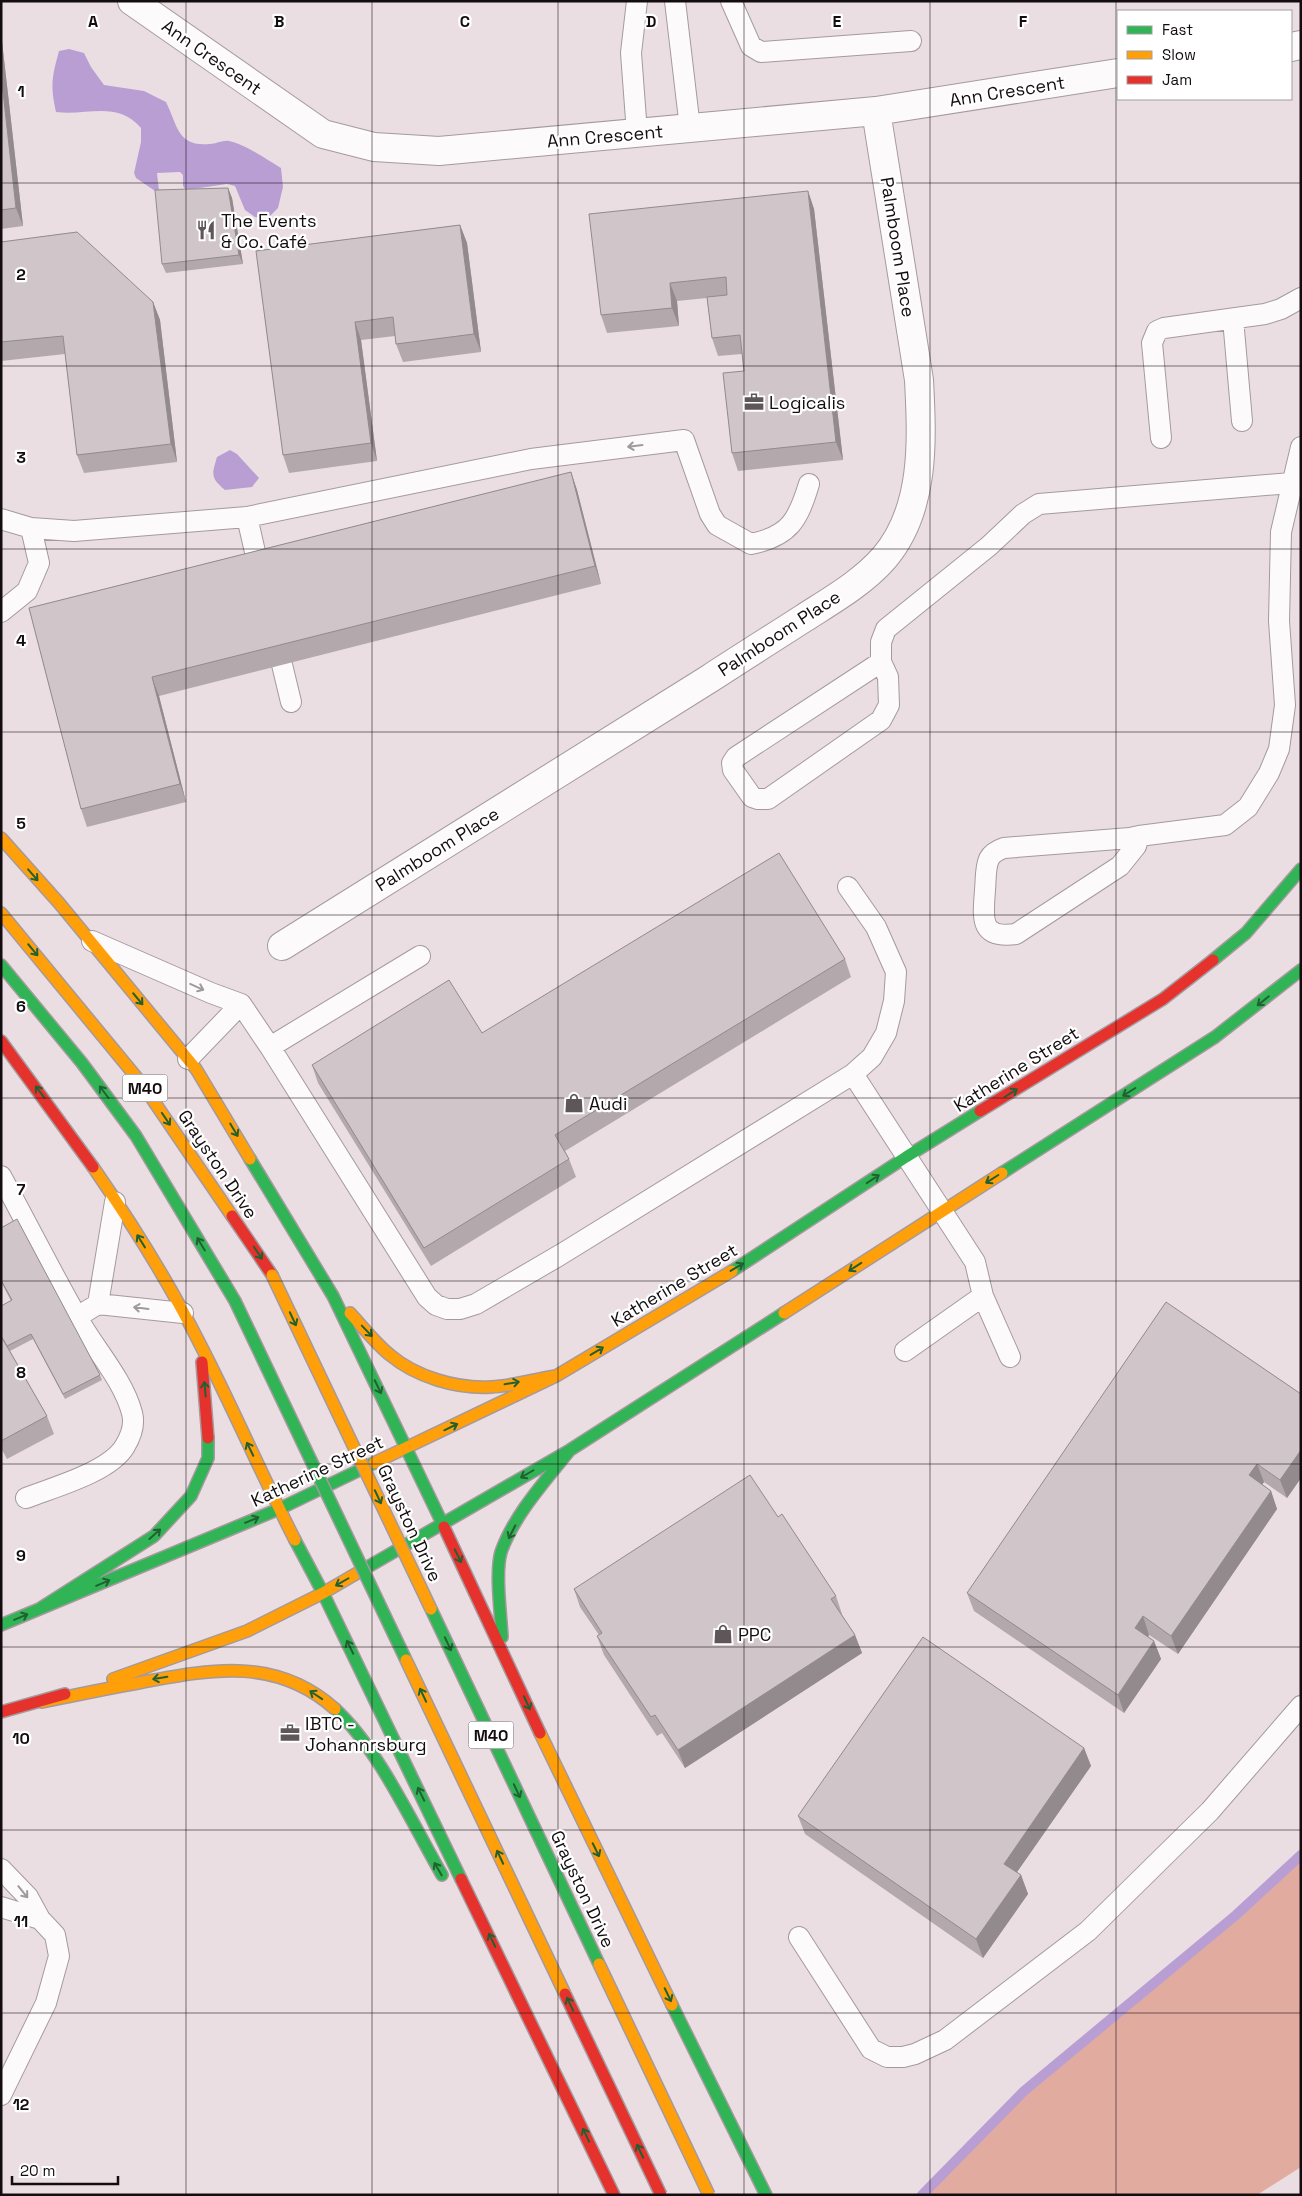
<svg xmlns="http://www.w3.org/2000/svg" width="1302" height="2196" viewBox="0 0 1302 2196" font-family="'Space Grotesk',sans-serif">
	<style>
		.forest { fill: #e1ab9f }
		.water { fill: #b99ed4 }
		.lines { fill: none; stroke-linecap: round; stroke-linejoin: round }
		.stream { stroke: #b99ed4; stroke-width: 10 }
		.lane-casing { stroke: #a49a9e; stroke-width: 22 }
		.street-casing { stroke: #a49a9e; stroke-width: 30 }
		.fast-casing { stroke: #a49a9e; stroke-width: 14 }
		.slow-casing { stroke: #a49a9e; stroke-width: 14 }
		.jam-casing { stroke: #a49a9e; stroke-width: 14 }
		.lane { stroke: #fcfafb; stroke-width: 20 }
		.street { stroke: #fcfafb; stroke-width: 28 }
		.fast { stroke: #30b455; stroke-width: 11 }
		.slow { stroke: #ff9f0a; stroke-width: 11 }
		.jam { stroke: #e5322d; stroke-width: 11 }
		.fast-bridge-casing { stroke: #a49a9e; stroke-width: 14; stroke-linecap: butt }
		.slow-bridge-casing { stroke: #a49a9e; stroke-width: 14; stroke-linecap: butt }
		.jam-bridge-casing { stroke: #a49a9e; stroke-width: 14; stroke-linecap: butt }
		.fast-bridge { stroke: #30b455; stroke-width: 11 }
		.slow-bridge { stroke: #ff9f0a; stroke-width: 11 }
		.jam-bridge { stroke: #e5322d; stroke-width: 11 }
		.wall { fill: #b3a9ac }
		.shaded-wall { fill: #928a8c }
		.building { fill: #d0c5c8; stroke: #928a8c }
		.oneway { stroke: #9f9b9d }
		.oneway2 { stroke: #226032 }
		.grid { fill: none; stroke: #140d10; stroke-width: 1; stroke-opacity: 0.55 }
		.labels { text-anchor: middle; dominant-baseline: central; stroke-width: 4.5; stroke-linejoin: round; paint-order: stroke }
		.shield { fill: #fff; stroke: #5a5658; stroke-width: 1 }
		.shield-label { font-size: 16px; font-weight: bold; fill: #140d10 }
		.street-label { font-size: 18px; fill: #140d10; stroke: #fff }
		.poi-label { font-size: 18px; fill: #140d10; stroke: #fff; text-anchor: start }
		.grid-label { font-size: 16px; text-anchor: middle; font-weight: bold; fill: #140d10; stroke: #fff; stroke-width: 4.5; stroke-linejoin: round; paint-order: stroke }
	</style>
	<rect width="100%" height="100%" fill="#ebdee3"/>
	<path class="forest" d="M1301,1855V2167L1257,2195H922L1024,2091L1236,1915Z"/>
	<path class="water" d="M69,49L84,53L91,67L104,85L144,91L166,102C178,126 177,147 210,144C216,144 223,140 229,141C245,144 267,160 281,168L283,187L278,208L270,216L263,218L255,217L245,210L235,186L227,184L186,190L183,186V175L180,172L157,173L159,191L158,193L136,178L134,173L141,142V128C117,100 88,116 56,112C50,85 52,77 59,51Z
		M230,450L237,454L259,478L252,487L225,490C210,478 212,474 217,457Z"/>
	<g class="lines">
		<path class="stream" d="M922,2195L1024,2091L1236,1915L1301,1855"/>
		<defs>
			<path id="lane" d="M637,1L631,53L637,133
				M675,1L690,128
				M731,1L751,46L761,52L911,41
				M1233,319L1242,421
				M1161,438L1152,343L1157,331L1164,328L1265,314L1281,309L1301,298
				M247,517L261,578
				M1,519L31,528L74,531L247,517L531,459L684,440L710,514L717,525L751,544C790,536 798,520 809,484
				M1,612L27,591L39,563L31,528
				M278,648L291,702
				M881,662L736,757L732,763L733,770L752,797L758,799H768L881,720L889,705L888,677L881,662V642L886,629L989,546L1023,514L1039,504L1291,483
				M1139,836L1136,846L1120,866L1016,934C979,939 983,918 985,890C986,880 985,868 989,859C992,853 998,850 1004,848L1130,838L1139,836L1225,825L1248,807L1269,773L1279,749L1285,705L1279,621L1281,532L1301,447
				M848,887L876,927L896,972L894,1001L886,1033L872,1057L853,1074L975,1262L983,1296L905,1351
				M92,941L211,993L241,1004L270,1047
				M420,956L270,1047L427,1297L436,1305L447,1309H460L476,1304L560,1255L853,1074
				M188,1059L241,1004
				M1,1176C28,1225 53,1276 81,1324C97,1351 124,1382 132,1413C135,1424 131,1436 125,1446C110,1472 54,1487 26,1498
				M983,1296L1010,1357
				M98,1304L115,1202
				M77,1317L98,1304L183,1313
				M1,1869L28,1897L40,1919L55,1935L59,1956L46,2003L1,2095
				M1,1907L40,1919
				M799,1937L871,2049L887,2057H903L915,2054L945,2040L1088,1931L1210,1811L1301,1706"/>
			<path id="street" d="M132,1L323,134L374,147L439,151L876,111L1118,73
				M1291,47L1301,45
				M282,946C424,857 567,769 709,679C741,658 773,638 804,618C832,600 862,583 884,558C926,509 922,439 919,380L876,111"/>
			<path id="fast" d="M1213,960L1246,933L1301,869
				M1,965L82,1063L136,1136L235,1301
				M250,1159L333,1296L444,1527
				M1002,1173L1215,1037L1301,970
				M732,1271L906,1157L980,1111
				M295,1540L323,1593L461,1879
				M359,1572L570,1450L784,1313
				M41,1608L154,1536L191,1496L208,1458V1438
				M1,1625L279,1509L374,1463
				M502,1637C501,1615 495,1573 501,1552C514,1515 546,1480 570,1450
				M335,1709C378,1748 412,1823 442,1875
				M672,2005L766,2195"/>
			<path id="slow" d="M1,838L59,903L196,1069L250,1159
				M1,913L142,1084L232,1216
				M93,1167C133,1225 170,1284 201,1346C234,1410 262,1476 295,1540
				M350,1313C363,1327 375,1343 390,1355C416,1377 457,1389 491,1387C513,1386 535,1379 556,1376
				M784,1313L1002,1173
				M374,1463L556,1376L732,1271
				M113,1679L247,1631L323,1593L359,1572
				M42,1702C76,1695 109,1688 143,1682C213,1669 277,1657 335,1709
				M540,1733L672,2005"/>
			<path id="jam" d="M1,1041L93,1167
				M980,1111L1163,999L1213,960
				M232,1216L272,1275
				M202,1362L208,1438
				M444,1527L540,1733
				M1,1712L65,1694
				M461,1879L614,2195"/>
		</defs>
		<use href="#lane" class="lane-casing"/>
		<use href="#street" class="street-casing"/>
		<use href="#fast" class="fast-casing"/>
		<use href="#slow" class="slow-casing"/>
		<use href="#jam" class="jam-casing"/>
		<use href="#lane" class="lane"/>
		<use href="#street" class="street"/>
		<use href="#fast" class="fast"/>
		<use href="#slow" class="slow"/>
		<use href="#jam" class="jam"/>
		<defs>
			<path id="fast-bridge" d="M235,1301L406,1660
				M431,1609L599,1964"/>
			<path id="slow-bridge" d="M272,1275L431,1609
				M406,1660L565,1994
				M599,1964L709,2195"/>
			<path id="jam-bridge" d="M565,1994L661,2195"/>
		</defs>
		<use href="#fast-bridge" class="fast-bridge-casing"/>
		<use href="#slow-bridge" class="slow-bridge-casing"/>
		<use href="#jam-bridge" class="jam-bridge-casing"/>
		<use href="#fast-bridge" class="fast-bridge"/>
		<use href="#slow-bridge" class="slow-bridge"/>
		<use href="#jam-bridge" class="jam-bridge"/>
	</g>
	<path class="wall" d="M1,33L23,226L1,229Z
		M228,188L232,198L243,264L166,273L162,264Z
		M808,191L814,209L843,460L738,471L732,453L744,371L742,354L718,356L712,338L707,298L677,301L679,326L607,333L601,315Z
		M460,225L467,243L481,352L403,362L396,344L395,336L361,340L377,461L289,473L283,455L256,251Z
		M1,242L153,302L160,320L177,462L84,473L77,455L65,354L1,361Z
		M571,472L577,490L601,584L159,696L186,802L87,827L81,809L29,608Z
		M845,959L851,977L565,1151L569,1159L576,1177L431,1266L318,1083L312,1065L482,1033Z
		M1,1228L100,1375L102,1380L65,1399L33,1339L10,1351L47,1416L54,1434L7,1459L1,1448V1306L11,1301L1,1282Z
		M1301,1394V1478L1287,1498L1264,1482L1262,1484L1271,1491L1277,1509L1178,1654L1149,1635L1148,1636L1154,1641L1161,1659L1124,1713L974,1611L967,1593Z
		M778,1517L836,1596L842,1614V1615L855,1635L862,1653L685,1768L662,1733L657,1736L604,1655L597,1636L599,1635L580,1607L574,1589Z
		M1084,1748L1091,1766L1017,1872L1021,1875L1028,1894L983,1958L805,1834L798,1816Z"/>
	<path class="shaded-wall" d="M1,33L23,226L16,208L1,74Z
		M228,188L232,198L243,264L239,255Z
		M808,191L814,209L843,460L836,442Z
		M460,225L467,243L481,352L474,334Z
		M670,283L677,301L679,326L672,308Z
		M153,302L160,320L177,462L171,444Z
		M355,322L361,340L377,461L371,443Z
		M571,472L577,490L601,584L595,566Z
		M152,677L159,696L186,802L180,784Z
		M1301,1450V1478L1287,1498L1280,1480Z
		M1257,1464L1264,1482L1255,1494L1249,1475Z
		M1271,1491L1277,1509L1178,1654L1171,1636Z
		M1143,1616L1149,1635L1142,1646L1135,1628Z
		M855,1635L862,1653L685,1768L678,1750Z
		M1154,1641L1161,1659L1124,1713L1118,1695Z
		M1084,1748L1091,1766L1010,1882L1004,1864Z
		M1021,1875L1028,1894L983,1958L976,1939Z"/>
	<path class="building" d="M1,74L16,208L1,210Z
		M228,188L239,255L162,264L155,190Z
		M808,191L836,442L732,453L723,373L744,371L740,335L712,338L707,297L727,295L726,277L670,283L672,308L601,315L589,214Z
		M460,225L474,334L396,344L393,317L355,322L371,443L283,455L256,251Z
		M77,232L153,302L171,444L77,455L63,336L1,342V242Z
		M571,472L595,566L152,677L180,784L81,809L29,608Z
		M779,853L845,959L555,1135L569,1159L424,1248L312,1065L449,980L482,1033Z
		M17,1219L100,1375L63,1394L31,1334L7,1346L1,1336V1306L12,1300L1,1280V1228Z
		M1166,1302L1301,1394V1450L1280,1480L1257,1464L1249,1475L1271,1491L1171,1636L1143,1616L1135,1628L1154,1641L1118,1695L967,1593Z
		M1,1336L47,1416L1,1441Z
		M750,1475L778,1517L782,1514L836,1596L831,1599L855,1635L678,1750L655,1715L651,1717L597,1636L602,1633L574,1589Z
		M923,1637L1084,1748L1004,1864L1021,1875L976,1939L798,1816Z"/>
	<defs><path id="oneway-shaft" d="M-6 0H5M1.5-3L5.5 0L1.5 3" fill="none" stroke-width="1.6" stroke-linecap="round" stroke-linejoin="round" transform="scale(1.25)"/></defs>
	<g class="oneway">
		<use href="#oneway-shaft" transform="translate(635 446) rotate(173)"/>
		<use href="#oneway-shaft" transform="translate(197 987) rotate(24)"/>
		<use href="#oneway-shaft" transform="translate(141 1308) rotate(-173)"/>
		<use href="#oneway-shaft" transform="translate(23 1892) rotate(51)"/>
	</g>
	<g class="oneway2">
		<use href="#oneway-shaft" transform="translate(33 875) rotate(49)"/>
		<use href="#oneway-shaft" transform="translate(33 950) rotate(50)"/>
		<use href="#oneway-shaft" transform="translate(138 999) rotate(50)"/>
		<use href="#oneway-shaft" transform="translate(1263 1001) rotate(141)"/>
		<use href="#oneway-shaft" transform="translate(40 1092) rotate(-127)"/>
		<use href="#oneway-shaft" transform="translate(104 1092) rotate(-127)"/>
		<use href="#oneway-shaft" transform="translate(1129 1092) rotate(148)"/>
		<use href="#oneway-shaft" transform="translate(1011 1093) rotate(-32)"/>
		<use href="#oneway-shaft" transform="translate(166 1119) rotate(56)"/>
		<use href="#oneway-shaft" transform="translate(234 1130) rotate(59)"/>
		<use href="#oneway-shaft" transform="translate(873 1179) rotate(-33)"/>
		<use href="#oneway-shaft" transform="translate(992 1179) rotate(148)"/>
		<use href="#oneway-shaft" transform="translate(141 1241) rotate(-122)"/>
		<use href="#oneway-shaft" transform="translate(201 1244) rotate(-121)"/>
		<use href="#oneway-shaft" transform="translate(258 1253) rotate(56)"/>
		<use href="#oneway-shaft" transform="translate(737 1267) rotate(-31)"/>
		<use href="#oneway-shaft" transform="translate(855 1267) rotate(147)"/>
		<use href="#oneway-shaft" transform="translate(293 1319) rotate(65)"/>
		<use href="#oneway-shaft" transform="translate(367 1331) rotate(46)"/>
		<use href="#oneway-shaft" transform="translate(597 1351) rotate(-31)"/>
		<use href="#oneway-shaft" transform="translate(512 1383) rotate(-10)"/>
		<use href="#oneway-shaft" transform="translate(378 1387) rotate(64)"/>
		<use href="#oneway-shaft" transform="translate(205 1389) rotate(-95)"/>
		<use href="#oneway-shaft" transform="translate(451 1427) rotate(-26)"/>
		<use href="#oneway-shaft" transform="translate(250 1449) rotate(-116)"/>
		<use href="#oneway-shaft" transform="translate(527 1474) rotate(150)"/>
		<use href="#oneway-shaft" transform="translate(378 1497) rotate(65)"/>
		<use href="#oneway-shaft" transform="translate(252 1520) rotate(-23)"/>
		<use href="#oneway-shaft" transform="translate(512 1532) rotate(117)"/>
		<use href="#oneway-shaft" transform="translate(155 1534) rotate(-42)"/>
		<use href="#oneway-shaft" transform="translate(458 1556) rotate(64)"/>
		<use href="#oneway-shaft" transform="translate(342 1582) rotate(150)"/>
		<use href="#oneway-shaft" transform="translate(103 1583) rotate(-23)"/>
		<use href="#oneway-shaft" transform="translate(21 1617) rotate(-23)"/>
		<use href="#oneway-shaft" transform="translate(448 1644) rotate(65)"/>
		<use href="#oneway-shaft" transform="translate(350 1647) rotate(-116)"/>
		<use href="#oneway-shaft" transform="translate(160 1678) rotate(170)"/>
		<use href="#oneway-shaft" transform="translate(316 1695) rotate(-146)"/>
		<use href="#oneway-shaft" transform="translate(423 1695) rotate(-115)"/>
		<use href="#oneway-shaft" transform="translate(527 1703) rotate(65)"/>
		<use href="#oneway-shaft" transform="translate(517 1791) rotate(65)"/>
		<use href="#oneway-shaft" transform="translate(421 1794) rotate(-116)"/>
		<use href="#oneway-shaft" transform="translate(596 1850) rotate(64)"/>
		<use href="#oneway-shaft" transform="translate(500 1857) rotate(-115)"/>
		<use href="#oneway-shaft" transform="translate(438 1869) rotate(-120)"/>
		<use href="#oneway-shaft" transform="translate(492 1940) rotate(-116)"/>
		<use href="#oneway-shaft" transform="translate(668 1995) rotate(64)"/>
		<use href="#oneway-shaft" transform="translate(570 2004) rotate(-115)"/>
		<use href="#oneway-shaft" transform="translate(586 2135) rotate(-115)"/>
		<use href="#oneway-shaft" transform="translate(640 2151) rotate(-115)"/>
	</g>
	<path class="grid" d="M186,1V2195M372,1V2195M558,1V2195M744,1V2195M930,1V2195M1116,1V2195M1,183H1301M1,366H1301M1,549H1301M1,732H1301M1,915H1301M1,1098H1301M1,1281H1301M1,1464H1301M1,1647H1301M1,1830H1301M1,2013H1301"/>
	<defs>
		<symbol id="restaurant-bare" viewBox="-9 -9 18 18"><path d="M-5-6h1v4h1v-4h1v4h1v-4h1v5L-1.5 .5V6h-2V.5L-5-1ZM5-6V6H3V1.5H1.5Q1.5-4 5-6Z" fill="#5f565a" stroke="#fff" stroke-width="2.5" paint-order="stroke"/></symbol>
		<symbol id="office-bare" viewBox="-9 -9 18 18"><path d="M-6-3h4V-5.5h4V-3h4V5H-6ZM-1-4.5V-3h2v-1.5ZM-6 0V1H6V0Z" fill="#5f565a" stroke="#fff" stroke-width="2.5" paint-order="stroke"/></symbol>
		<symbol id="shop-bare" viewBox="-9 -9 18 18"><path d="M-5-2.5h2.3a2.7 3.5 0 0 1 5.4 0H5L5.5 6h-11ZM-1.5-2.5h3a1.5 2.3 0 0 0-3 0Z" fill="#5f565a" stroke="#fff" stroke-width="2.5" paint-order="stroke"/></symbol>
	</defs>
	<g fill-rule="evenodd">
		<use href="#restaurant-bare" x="192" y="216" width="28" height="28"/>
		<use href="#office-bare" x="740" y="388" width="28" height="28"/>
		<use href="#shop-bare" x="560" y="1089" width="28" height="28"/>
		<use href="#shop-bare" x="709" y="1620" width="28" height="28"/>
		<use href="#office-bare" x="276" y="1719" width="28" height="28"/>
	</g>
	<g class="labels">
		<g class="shield">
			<rect x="122.5" y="1074.5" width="45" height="27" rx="4"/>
			<rect x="468.5" y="1721.5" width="45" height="27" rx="4"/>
		</g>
		<g class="shield-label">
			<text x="145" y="1088">M40</text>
			<text x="491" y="1735">M40</text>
		</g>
		<g class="street-label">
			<text transform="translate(212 57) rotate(35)">Ann Crescent</text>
			<text transform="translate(1007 91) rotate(-9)">Ann Crescent</text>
			<text transform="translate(605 136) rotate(-5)">Ann Crescent</text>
			<text transform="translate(898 247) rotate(81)">Palmboom Place</text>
			<text transform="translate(779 633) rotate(-33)">Palmboom Place</text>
			<text transform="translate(437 849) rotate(-32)">Palmboom Place</text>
			<text transform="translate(1016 1069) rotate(-32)">Katherine Street</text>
			<text transform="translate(218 1164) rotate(56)">Grayston Drive</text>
			<text transform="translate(674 1285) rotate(-31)">Katherine Street</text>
			<text transform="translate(317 1471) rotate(-25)">Katherine Street</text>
			<text transform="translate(410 1523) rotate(65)">Grayston Drive</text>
			<text transform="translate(583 1889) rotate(65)">Grayston Drive</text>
		</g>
		<g class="poi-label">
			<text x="221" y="220">The Events<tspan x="221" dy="21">&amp; Co. Café</tspan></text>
			<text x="769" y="402">Logicalis</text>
			<text x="589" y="1103">Audi</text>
			<text x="738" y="1634">PPC</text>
			<text x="305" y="1723">IBTC -<tspan x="305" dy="21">Johannrsburg</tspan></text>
		</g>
	</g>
	<g class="grid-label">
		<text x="93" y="27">A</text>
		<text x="279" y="27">B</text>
		<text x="465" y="27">C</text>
		<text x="651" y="27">D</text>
		<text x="837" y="27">E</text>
		<text x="1023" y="27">F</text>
		<text x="21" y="97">1</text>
		<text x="21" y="280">2</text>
		<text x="21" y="463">3</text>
		<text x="21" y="646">4</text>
		<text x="21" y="829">5</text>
		<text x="21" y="1012">6</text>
		<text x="21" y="1195">7</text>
		<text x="21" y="1378">8</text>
		<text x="21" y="1561">9</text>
		<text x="21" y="1744">10</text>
		<text x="21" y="1927">11</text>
		<text x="21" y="2110">12</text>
	</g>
	<rect width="1302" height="2196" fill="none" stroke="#140d10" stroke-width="5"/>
	<rect x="1117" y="10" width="175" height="90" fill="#ffffff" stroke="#a19e9f"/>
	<rect x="1127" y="26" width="25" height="8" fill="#30b455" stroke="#a19e9f"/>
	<text x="1162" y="35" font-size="15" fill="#140d10">Fast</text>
	<rect x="1127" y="51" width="25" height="8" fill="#ff9f0a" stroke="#a19e9f"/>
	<text x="1162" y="60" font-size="15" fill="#140d10">Slow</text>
	<rect x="1127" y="76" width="25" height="8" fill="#e5322d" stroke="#a19e9f"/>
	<text x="1162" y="85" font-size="15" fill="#140d10">Jam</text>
	<path d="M12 2176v8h106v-8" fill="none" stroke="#140d10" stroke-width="2.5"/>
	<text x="20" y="2176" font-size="15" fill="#140d10" stroke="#ffffff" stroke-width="4" paint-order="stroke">20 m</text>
</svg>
